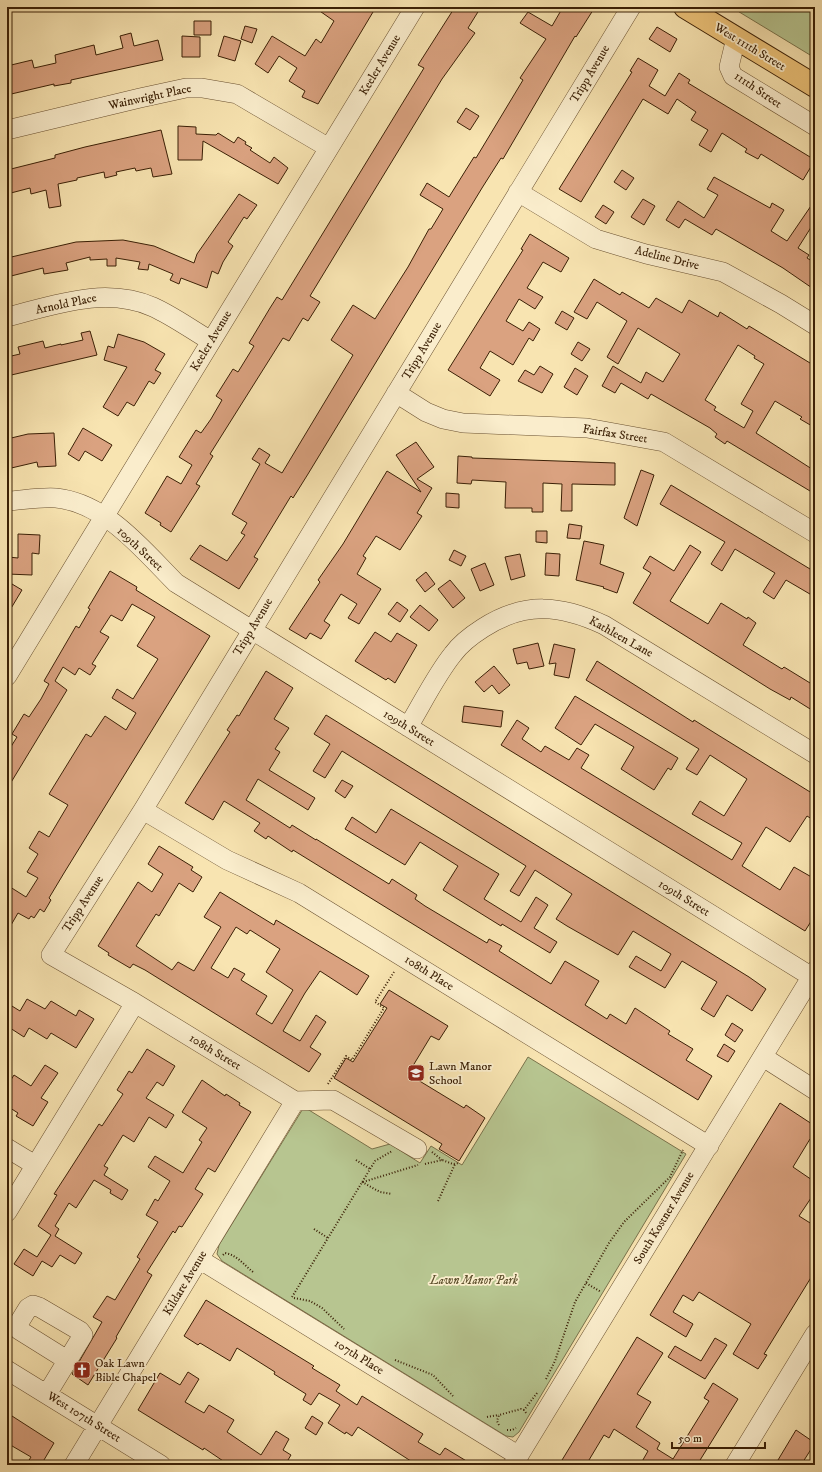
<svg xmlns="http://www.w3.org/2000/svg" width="822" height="1472" viewBox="0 0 822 1472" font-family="'IM FELL DW Pica',serif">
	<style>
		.green { fill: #b7c590; stroke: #79724b }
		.building { fill: #daa280; stroke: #3b2006; fill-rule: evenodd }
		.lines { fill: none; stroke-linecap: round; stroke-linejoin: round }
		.minor-casing { stroke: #6a5131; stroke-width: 20 }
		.major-casing { stroke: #3b2006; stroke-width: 24 }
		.path { stroke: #3b2006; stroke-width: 2; stroke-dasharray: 1 2; stroke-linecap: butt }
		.minor { stroke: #faedcc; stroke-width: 19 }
		.major { stroke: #ecc278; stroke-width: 22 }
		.labels { text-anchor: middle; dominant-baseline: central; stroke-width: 3.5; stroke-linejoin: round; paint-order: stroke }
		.street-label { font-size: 12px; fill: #3b2006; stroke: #faedcc }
		.poi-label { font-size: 12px; fill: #3b2006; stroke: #faedcc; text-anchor: start }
		.park-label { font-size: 12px; font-style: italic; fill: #60522f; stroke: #faedcc }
	</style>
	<rect width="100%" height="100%" fill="#f8e4b1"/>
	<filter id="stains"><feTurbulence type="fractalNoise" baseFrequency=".005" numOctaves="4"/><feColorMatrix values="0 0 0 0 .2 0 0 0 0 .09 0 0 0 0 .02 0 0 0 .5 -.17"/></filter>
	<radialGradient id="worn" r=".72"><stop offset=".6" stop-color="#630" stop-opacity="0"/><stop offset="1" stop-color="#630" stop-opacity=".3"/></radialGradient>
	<path class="green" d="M731,7H815V58Z
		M528,1057L686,1154L519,1432L513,1437L506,1436L222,1261L217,1254L219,1245L304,1107L372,1149L390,1144L420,1163L431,1146L462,1165Z"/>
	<path class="building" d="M314,7H376L318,104L302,97L305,91L289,81L297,68L279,56L268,73L255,64L272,36L305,56L316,39L321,43L334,21Z
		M455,7H481L468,28L475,33L442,79L310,296L320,302L308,321L303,318L289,341L283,338L210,454L213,456L196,484L200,486L171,532L160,525L161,523L145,513L167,476L181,484L192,465L179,457L196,430L201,433L211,419L222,400L216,396L233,369L238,372L254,346L249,343L270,308L277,297L282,300L424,68L418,65Z
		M563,7H595L576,37L575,36L503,159L501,158L482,188L308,474L293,498L291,496L254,557L258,559L239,589L190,559L200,545L227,561L245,535L241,533L247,523L232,514L260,464L252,459L259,448L270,455L265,463L282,473L353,355L331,340L353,305L375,319L408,267L429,229H431L443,209L420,195L427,183L449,197L474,157L476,158L523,80L520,78L546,39L520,23L528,12L552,26Z
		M194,21H211V35H194Z
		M245,26L257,29L252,43L241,39Z
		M657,27L677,39L670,52L649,39Z
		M131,33L134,46L158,40L163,60L71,80V83L54,86V84L7,95V66L32,60L34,68L56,63L55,55L94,45L96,55L123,48L120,36Z
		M182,36L200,37V57H182Z
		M224,36L241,41L235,61L218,56Z
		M638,58L658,70L649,86L665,96L679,73L690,80L688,83L815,160L803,180L761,154L758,159L745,152L747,149L722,133L711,152L699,145L708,130L691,120L696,112L677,99L668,114L643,99L581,202L559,189L632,72L630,71Z
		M466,108L479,116L470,130L457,122Z
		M178,126L196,127V134L216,135L218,133L234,143L238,137L246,142L245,144L252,148L250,150L270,163L274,157L288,168L278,184L203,141L202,160H178Z
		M161,130L172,174L153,177L151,168L136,171L135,168L116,172L117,175L105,178L104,172L77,178V180L58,184L61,206L49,208L46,190L31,194L30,188L7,194V170L55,158V155L85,147Z
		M622,170L634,178L626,190L614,182Z
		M714,177L770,208L772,203L784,210L771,231L787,241L815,200V221L798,248L809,255L807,258L815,263V290L783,268L716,229L712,235L685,219L679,228L666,220L678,201L704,218L718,195L707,189Z
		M239,194L257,205L247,219L244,217L228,242L233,246L223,262L218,274L212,271L207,288L181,278L179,284L170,280L173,274L149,264L148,270L138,269L140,262L116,258V266H107V259L90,260V257L66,263L68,270L44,274L43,268L7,277V258L76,242L123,240L154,246L194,263L197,254Z
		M643,199L655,206L644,225L631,217Z
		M603,205L614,212L606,224L595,217Z
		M530,234L569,258L561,272L543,262L527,288L543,297L535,309L519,299L506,321L523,331L529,322L540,329L533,341L529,338L513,365L490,351L480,368L500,380L490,396L448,370L523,250L521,249Z
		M594,279L620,295L622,292L649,308L656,298L682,313L689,300L718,317L720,312L747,329L749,326L815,366V421L812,426L800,419L802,417L775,401L756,433L815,471V494L727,441L725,444L715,437L717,434L710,428L651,394L648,399L621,383L615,393L602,386L613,366L641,383L646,372L663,382L680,354L638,328L618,364L607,357L627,321L597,302L587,319L574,312ZM738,345L755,356L754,358L764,364L741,404L753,411L744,428L714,410L716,407L705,400Z
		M562,311L574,318L567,330L555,323Z
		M90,331L97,355L7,376V357L20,354L18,347L43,341L45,348L61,344V345L83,340L81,333Z
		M118,334L144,342L165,354L155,370L161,373L154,384L149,381L134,406L127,402L118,416L103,407L127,367L104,360L108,346L114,348Z
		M578,342L590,349L582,361L571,354Z
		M540,366L553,374L542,393L518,381L525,370L534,375Z
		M575,368L588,376L577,395L564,387Z
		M83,428L112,445L102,461L85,451L79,461L68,454Z
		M54,433L56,466L38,467L37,462L7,469V439L28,434Z
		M416,442L434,467L417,479L432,488L417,513L422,516L400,550L376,536L363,556L366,558L357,574L381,589L359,624L348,618L357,604L341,594L324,621L330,625L321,639L310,633L306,639L289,629L320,582L318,580L343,544L387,471L421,492L396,455Z
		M458,456L472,457V458L615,463V485L572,484V511H561L562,484L543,483V512H532V508H505L506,482L472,480L471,484L457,483Z
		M641,470L654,475L637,526L624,518Z
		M671,485L815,572V597L786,580L774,599L763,592L775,573L735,549L722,571L711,564L725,542L660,504Z
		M446,493L459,494V508L446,507Z
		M569,524L582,526L580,539L567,538Z
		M536,531H547V543L536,542Z
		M18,534L40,535L39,554L32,553V575L7,574L8,557L18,558Z
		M584,541L604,545L600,564L624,573L617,593L603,588L604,587L576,580Z
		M690,545L701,552L670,601L708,624L721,603L747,619L748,617L756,623L743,645L782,669L784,667L815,686V712L791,697L790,700L770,689L633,603L651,573L643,568L650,556L674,571Z
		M454,550L466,556L461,566L449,560Z
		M546,553L560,554L559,576L545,575Z
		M520,554L525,576L511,580L505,557Z
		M485,563L494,585L480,591L471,569Z
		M110,571L137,587L136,590L210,636L64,873L49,898L51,900L44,912L40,909L34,918L31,916L29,919L18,913L7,932V885L26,897L38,878L27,872L38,854L29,848L39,831L49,837L68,805L49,794L86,734L91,737L105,716L126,730L136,713L112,698L117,689L133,699L158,659L137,646L155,617L132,604L122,621L111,615L100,632L109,637L92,664L96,666L90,675L79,668L75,675L63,667L55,681L67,690L7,789V753L17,737L12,734L24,714L29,717L41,699L49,684L44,681L76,626L79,628L90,609L88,608Z
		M426,572L435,584L425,592L416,580Z
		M450,580L465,598L453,608L438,589Z
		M7,581L22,590L7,615Z
		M397,602L408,610L400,622L388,614Z
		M420,605L438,620L429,631L410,617Z
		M375,632L391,642L397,633L417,645L395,683L388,678L386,680L355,661Z
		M538,643L544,666L529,669L527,662L517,664L513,649Z
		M554,644L575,649L569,678L554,675L556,663L549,664Z
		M597,661L693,722L694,720L718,735L815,795V821L807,816L790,842L766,827L742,866L780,890L794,867L815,879V915L805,931L501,745L517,720L529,728L522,739L541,752L545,746L569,760L577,748L589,755L581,768L732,860L742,843L692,814L700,801L724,816L747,779L710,755L697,775L686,769L699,749L586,680Z
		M494,666L510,685L499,694L492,685L484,692L475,682Z
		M266,671L293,688L274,719L289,728L275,749L280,752L269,770L315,798L308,810L258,779L246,800L290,828L292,825L316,840V839L389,884L392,879L417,895L415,899L425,906L487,943L489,939L502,946L499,951L551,984L565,961L599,981L585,1005L607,1019L610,1014L626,1024L635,1008L670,1031L668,1034L693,1049L686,1060L712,1076L698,1100L293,850L292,852L268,836L266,839L254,831L260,823L224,801L213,820L185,803L230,732L227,730L237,715L239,716Z
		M575,696L678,758L671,770L668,768L654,790L621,769L634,747L595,724L581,745L555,728Z
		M464,706L503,711L501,727L462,722Z
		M326,715L749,977L766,989L752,1011L727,995L714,1017L701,1009L717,982L682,961L665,988L629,967L636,956L661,971L671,954L633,931L618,955L567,926L556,919L572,894L535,870L519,896L510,891L526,866L342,751L325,778L313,771L330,744L314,734Z
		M342,780L353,786L345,798L335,791Z
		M391,809L499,874L484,899L521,922L536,897L548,905L534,928L557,942L550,953L502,924L501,926L443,890L458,866L420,842L405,865L345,829L352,817L376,833Z
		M159,846L193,867L191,870L202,877L193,892L179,883L159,916L156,914L136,946L172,970L178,962L194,971L221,927L204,917L220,892L274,925L276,920L369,976L357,995L320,971L305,993L283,1031L300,1041L316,1015L326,1022L310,1047L321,1054L309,1072L145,970L133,964L130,968L108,955L109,953L98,946L138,882L152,892L163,874L148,864ZM236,927L247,934L250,930L280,949L266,972L293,990L272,1024L256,1014L267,996L241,980L245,974L234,968L228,978L211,968Z
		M389,990L448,1026L439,1040L431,1036L408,1074L464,1108L466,1105L485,1118L459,1161L439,1149L442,1144L334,1078L346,1058L353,1062L387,1008L380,1004Z
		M27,999L45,1009L51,1001L76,1016L79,1010L94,1019L76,1048L51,1033L47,1039L29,1028L24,1037L7,1026V1003L20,1011Z
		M732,1023L743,1030L735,1042L725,1035Z
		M724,1044L735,1051L728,1062L717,1056Z
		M147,1049L175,1066L163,1086L157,1082L146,1098L174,1115L166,1128L149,1117L134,1142L123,1135L104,1166L108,1168L104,1175L128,1190L122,1200L110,1193L111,1190L94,1180L76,1208L69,1203L55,1226L59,1229L55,1236L82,1253L75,1264L60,1255L52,1267L42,1261L33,1276L14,1264L24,1249L37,1257L51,1235L38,1226L57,1195L54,1194L67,1174L99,1124L102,1126L123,1094L117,1090L129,1071L132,1073Z
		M45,1065L58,1073L41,1098L48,1102L33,1126L16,1116L18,1113L7,1106V1086L14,1075L31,1086Z
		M202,1080L225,1096L226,1094L240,1103L239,1105L251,1112L215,1172L208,1168L195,1189L203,1194L182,1227L179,1226L175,1233L173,1231L147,1272L152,1275L116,1337L117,1338L88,1385L72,1374L102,1322L93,1317L107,1296L115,1300L140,1259L137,1257L158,1222L146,1215L155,1199L158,1201L170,1181L148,1167L155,1156L183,1173L202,1142L199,1140L207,1128L182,1112Z
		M780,1103L815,1126V1142L810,1139L793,1167L815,1182V1192L799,1216L815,1226V1271L764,1354L767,1355L758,1369L733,1354L751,1324L699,1292L693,1301L683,1295L673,1312L693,1324L686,1337L650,1315Z
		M206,1300L314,1366L312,1368L340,1385L336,1391L357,1405L362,1396L423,1434L418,1442L440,1455L445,1448L473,1465H417L358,1427L352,1436L346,1432L345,1434L328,1423L340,1405L319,1393L311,1405L303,1400L306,1394L274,1374L275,1372L237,1348L230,1361L200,1343L198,1345L184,1336Z
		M637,1337L663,1353L637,1394L651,1402L636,1427L660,1443L657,1449L673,1459L709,1401L704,1398L713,1383L738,1399L697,1465H640L648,1451L614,1429L609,1438L604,1435L586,1465H559Z
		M715,1338L727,1345L705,1379L668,1357L675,1346L701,1361Z
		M188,1372L199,1379L185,1402L204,1413L209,1405L234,1420L227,1432L261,1455L276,1431L289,1439L283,1450L291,1455L285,1465H229L204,1448L203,1450L138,1410L160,1373L180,1385Z
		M12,1416L54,1443L41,1465H26L31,1457L7,1443V1425Z
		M312,1416L323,1423L316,1435L305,1428Z
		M796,1430L815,1443L801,1465H775Z"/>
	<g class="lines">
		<defs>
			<path id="minor" d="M736,38L729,67L733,76L815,126
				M7,130L140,98L186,88H202L237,94L329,148
				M518,192L596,239L646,254L723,272L781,304L815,325
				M7,317C55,305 105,286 153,307C173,316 192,330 211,341
				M396,393L426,412L443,419L463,423L587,428L664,442L815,533
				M7,501C23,500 40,497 56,498C106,503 143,550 176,583L812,977
				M7,676L415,7
				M408,727C422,704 436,675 453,654C461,643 472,635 483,628C525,601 561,605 604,625L815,754
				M143,810L227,860L299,893L709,1146
				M763,1057L815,1090
				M295,1101L135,1003L51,955L143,810L631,7
				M295,1101L333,1100L417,1149
				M7,1148L35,1165
				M7,1212L135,1003
				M199,1259L519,1456
				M7,1370L161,1465
				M47,1394L83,1335L80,1331L39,1307L33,1305L28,1308L17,1326L19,1330L67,1360
				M74,1465L295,1101
				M513,1465L815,971
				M735,1465L815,1334"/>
			<path id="major" d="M685,7L815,86"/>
		</defs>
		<use href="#minor" class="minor-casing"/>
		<use href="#major" class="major-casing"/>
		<path class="path" d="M328,1084L346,1056L352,1060L384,1008L375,1002L394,972
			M432,1152L442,1160
			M356,1160L370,1169
			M425,1164L442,1160L453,1164L459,1163
			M362,1182L380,1192L392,1194
			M363,1182L418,1165
			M438,1201L455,1164
			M314,1229L328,1238
			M223,1255L225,1253C237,1255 244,1265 253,1272
			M586,1283L601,1292
			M292,1297L375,1161L392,1151
			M294,1298L310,1301L322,1308L344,1329
			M395,1360L433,1375L453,1396
			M546,1379L555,1361L575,1302L609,1243L624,1222L670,1177L683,1150
			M526,1413L524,1410L537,1393
			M487,1417L499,1415
			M499,1425L497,1421L499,1415L521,1409L524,1410
			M507,1430H512L516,1428"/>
		<use href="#minor" class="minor"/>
		<use href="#major" class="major"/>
	</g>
	<defs>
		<symbol id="school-square" viewBox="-11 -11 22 22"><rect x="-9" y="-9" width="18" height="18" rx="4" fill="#8f2418" stroke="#faedcc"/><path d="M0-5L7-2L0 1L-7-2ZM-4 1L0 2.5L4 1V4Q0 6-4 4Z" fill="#fff"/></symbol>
		<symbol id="church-square" viewBox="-11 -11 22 22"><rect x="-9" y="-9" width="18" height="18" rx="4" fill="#8f2418" stroke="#faedcc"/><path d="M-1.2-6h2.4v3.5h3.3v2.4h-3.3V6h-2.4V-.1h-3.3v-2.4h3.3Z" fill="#fff"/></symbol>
	</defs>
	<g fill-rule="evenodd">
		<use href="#school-square" x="406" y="1063" width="20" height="20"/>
		<use href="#church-square" x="72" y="1360" width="20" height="20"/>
	</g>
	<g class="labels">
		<g class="street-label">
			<text transform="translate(750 47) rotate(31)">West 111th Street</text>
			<text transform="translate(380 65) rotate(-59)">Keeler Avenue</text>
			<text transform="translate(590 74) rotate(-59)">Tripp Avenue</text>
			<text transform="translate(758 90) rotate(34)">111th Street</text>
			<text transform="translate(150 97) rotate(-12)">Wainwright Place</text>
			<text transform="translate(667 258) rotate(14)">Adeline Drive</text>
			<text transform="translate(66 304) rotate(-12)">Arnold Place</text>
			<text transform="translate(211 341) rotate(-59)">Keeler Avenue</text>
			<text transform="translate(422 351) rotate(-59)">Tripp Avenue</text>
			<text transform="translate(615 434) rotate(9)">Fairfax Street</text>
			<text transform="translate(140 549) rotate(43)">109th Street</text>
			<text transform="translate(253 627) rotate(-59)">Tripp Avenue</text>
			<text transform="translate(621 637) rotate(29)">Kathleen Lane</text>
			<text transform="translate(409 728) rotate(32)">109th Street</text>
			<text transform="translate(684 898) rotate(32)">109th Street</text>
			<text transform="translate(83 904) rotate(-57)">Tripp Avenue</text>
			<text transform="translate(429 973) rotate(32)">108th Place</text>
			<text transform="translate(215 1052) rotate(31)">108th Street</text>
			<text transform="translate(664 1218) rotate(-59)">South Kostner Avenue</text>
			<text transform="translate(185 1283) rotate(-59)">Kildare Avenue</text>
			<text transform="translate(359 1357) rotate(32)">107th Place</text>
			<text transform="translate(84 1417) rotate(32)">West 107th Street</text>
		</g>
		<g class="poi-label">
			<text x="429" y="1066">Lawn Manor<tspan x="429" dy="14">School</tspan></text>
			<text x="95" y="1363">Oak Lawn<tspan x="95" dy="14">Bible Chapel</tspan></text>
		</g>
		<g class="park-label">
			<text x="474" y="1280">Lawn Manor Park</text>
		</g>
	</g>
	<rect width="822" height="1472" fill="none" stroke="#f8e4b1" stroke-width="24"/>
	<rect x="8" y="8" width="806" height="1456" fill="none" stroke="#3b2006" stroke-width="2"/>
	<rect x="12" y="12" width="798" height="1448" fill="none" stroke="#3b2006"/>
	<path d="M672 1442v6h93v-6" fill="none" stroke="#3b2006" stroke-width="2"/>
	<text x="678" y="1442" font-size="12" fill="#3b2006" stroke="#faedcc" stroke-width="3" paint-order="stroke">50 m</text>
	<rect width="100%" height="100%" filter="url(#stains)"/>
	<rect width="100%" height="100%" fill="url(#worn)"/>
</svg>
